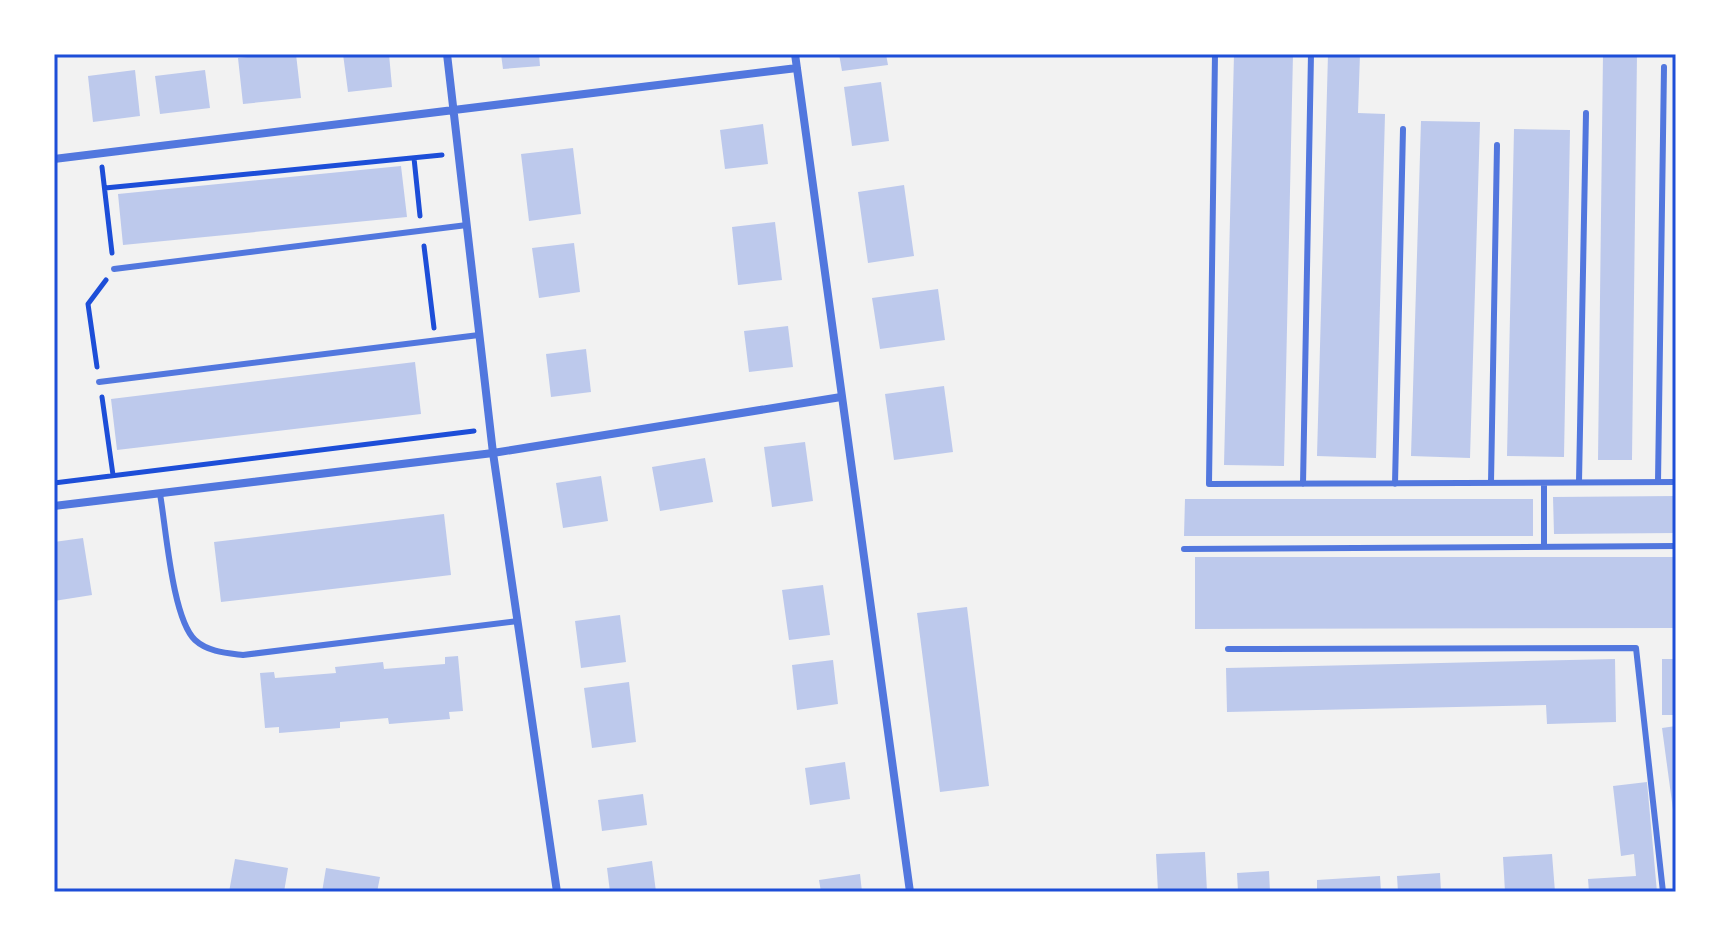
<svg xmlns="http://www.w3.org/2000/svg" width="1730" height="946" viewBox="0 0 1730 946" font-family="Lato,sans-serif">
	<style>
		.building { fill: #bdc9ec }
		.lines { fill: none; stroke-linecap: round; stroke-linejoin: round }
		.path { stroke: #1d4ed8; stroke-width: 5 }
		.service { stroke: #5277de; stroke-width: 6 }
		.minor { stroke: #5277de; stroke-width: 8 }
		.neatline { fill: none; stroke: #1d4ed8; stroke-width: 3 }
	</style>
	<rect width="100%" height="100%" fill="#f2f2f2"/>
	<path class="building" d="M274,54H296L301,98L243,104L238,58Z
		M343,54H389L392,87L348,92Z
		M501,54H539L540,66L503,69Z
		M839,54H886L888,65L842,71Z
		M1234,54H1293L1284,466L1224,465Z
		M1328,54H1360L1358,113L1385,114L1376,458L1317,456Z
		M1603,54H1637L1632,460H1598Z
		M135,70L140,116L93,122L88,76Z
		M205,70L210,108L160,114L155,76Z
		M881,82L889,141L852,146L844,87Z
		M1421,121L1480,122L1470,458L1411,456Z
		M763,124L768,164L725,169L720,130Z
		M1514,129L1570,130L1564,457L1507,456Z
		M573,148L581,214L529,221L521,154Z
		M401,166L407,217L123,245L118,194Z
		M904,185L914,256L868,263L858,192Z
		M775,222L782,280L738,285L732,227Z
		M574,243L580,292L539,298L532,248Z
		M938,289L945,340L880,349L872,298Z
		M788,326L793,367L749,372L744,331Z
		M586,349L591,392L551,397L546,354Z
		M415,362L421,414L117,450L111,399Z
		M944,386L953,452L894,460L885,394Z
		M805,442L813,501L772,507L764,447Z
		M705,458L713,502L660,511L652,467Z
		M601,476L608,521L563,528L556,483Z
		M1676,496V533L1554,534L1553,497Z
		M1185,499H1533V536H1184Z
		M444,514L451,575L221,602L214,542Z
		M83,538L92,595L54,601V542Z
		M1195,557H1676V628L1195,629Z
		M823,585L830,635L789,640L782,590Z
		M967,607L989,786L940,792L917,613Z
		M620,615L626,662L581,668L575,621Z
		M458,656L463,711L449,712L450,719L389,724L388,718L340,722V728L279,733V727L265,728L260,673L274,672L275,678L336,673L335,667L383,662L384,669L445,664V657Z
		M1615,659L1616,722L1547,724L1546,705L1227,712L1226,668Z
		M1662,659H1676V715H1662Z
		M833,660L838,704L797,710L792,665Z
		M629,682L636,742L592,748L584,688Z
		M1676,726V816L1674,817L1662,728Z
		M845,762L850,799L810,805L805,768Z
		M1647,782L1657,892H1589L1588,879L1636,876L1634,854L1621,856L1613,786Z
		M643,794L647,825L602,831L598,800Z
		M1205,852L1207,892H1158L1156,854Z
		M1552,854L1555,892H1505L1503,857Z
		M235,859L288,868L284,892H229Z
		M652,861L656,892H610L607,868Z
		M326,868L380,877L377,892H322Z
		M1269,871L1270,892H1238L1237,873Z
		M1440,873L1441,892H1398L1397,876Z
		M860,874L862,892H821L819,880Z
		M1380,876L1381,892H1317V880Z"/>
	<g class="lines">
		<path class="path" d="M414,158L420,216
			M102,167L112,253
			M105,188L442,155
			M424,246L434,328
			M97,367L88,304L106,280
			M102,397L113,475
			M54,483L474,431"/>
		<path class="service" d="M1215,54L1209,484L1676,482
			M114,269L467,225
			M99,382L479,335
			M1579,482L1586,113
			M1658,482L1664,67
			M1491,483L1497,145
			M1303,484L1311,54
			M1395,484L1403,129
			M160,494C166,527 172,618 195,640C208,652 227,653 243,655L518,621
			M1544,547V483
			M1184,549L1676,546
			M1228,649L1636,648L1663,892"/>
		<path class="minor" d="M447,54L493,453L557,892
			M795,54L910,892
			M54,159L797,68
			M54,506L493,453L841,397"/>
	</g>
	<rect width="1730" height="946" fill="none" stroke="#ffffff" stroke-width="112"/>
	<rect x="56" y="56" width="1618" height="834" class="neatline"/>
</svg>
